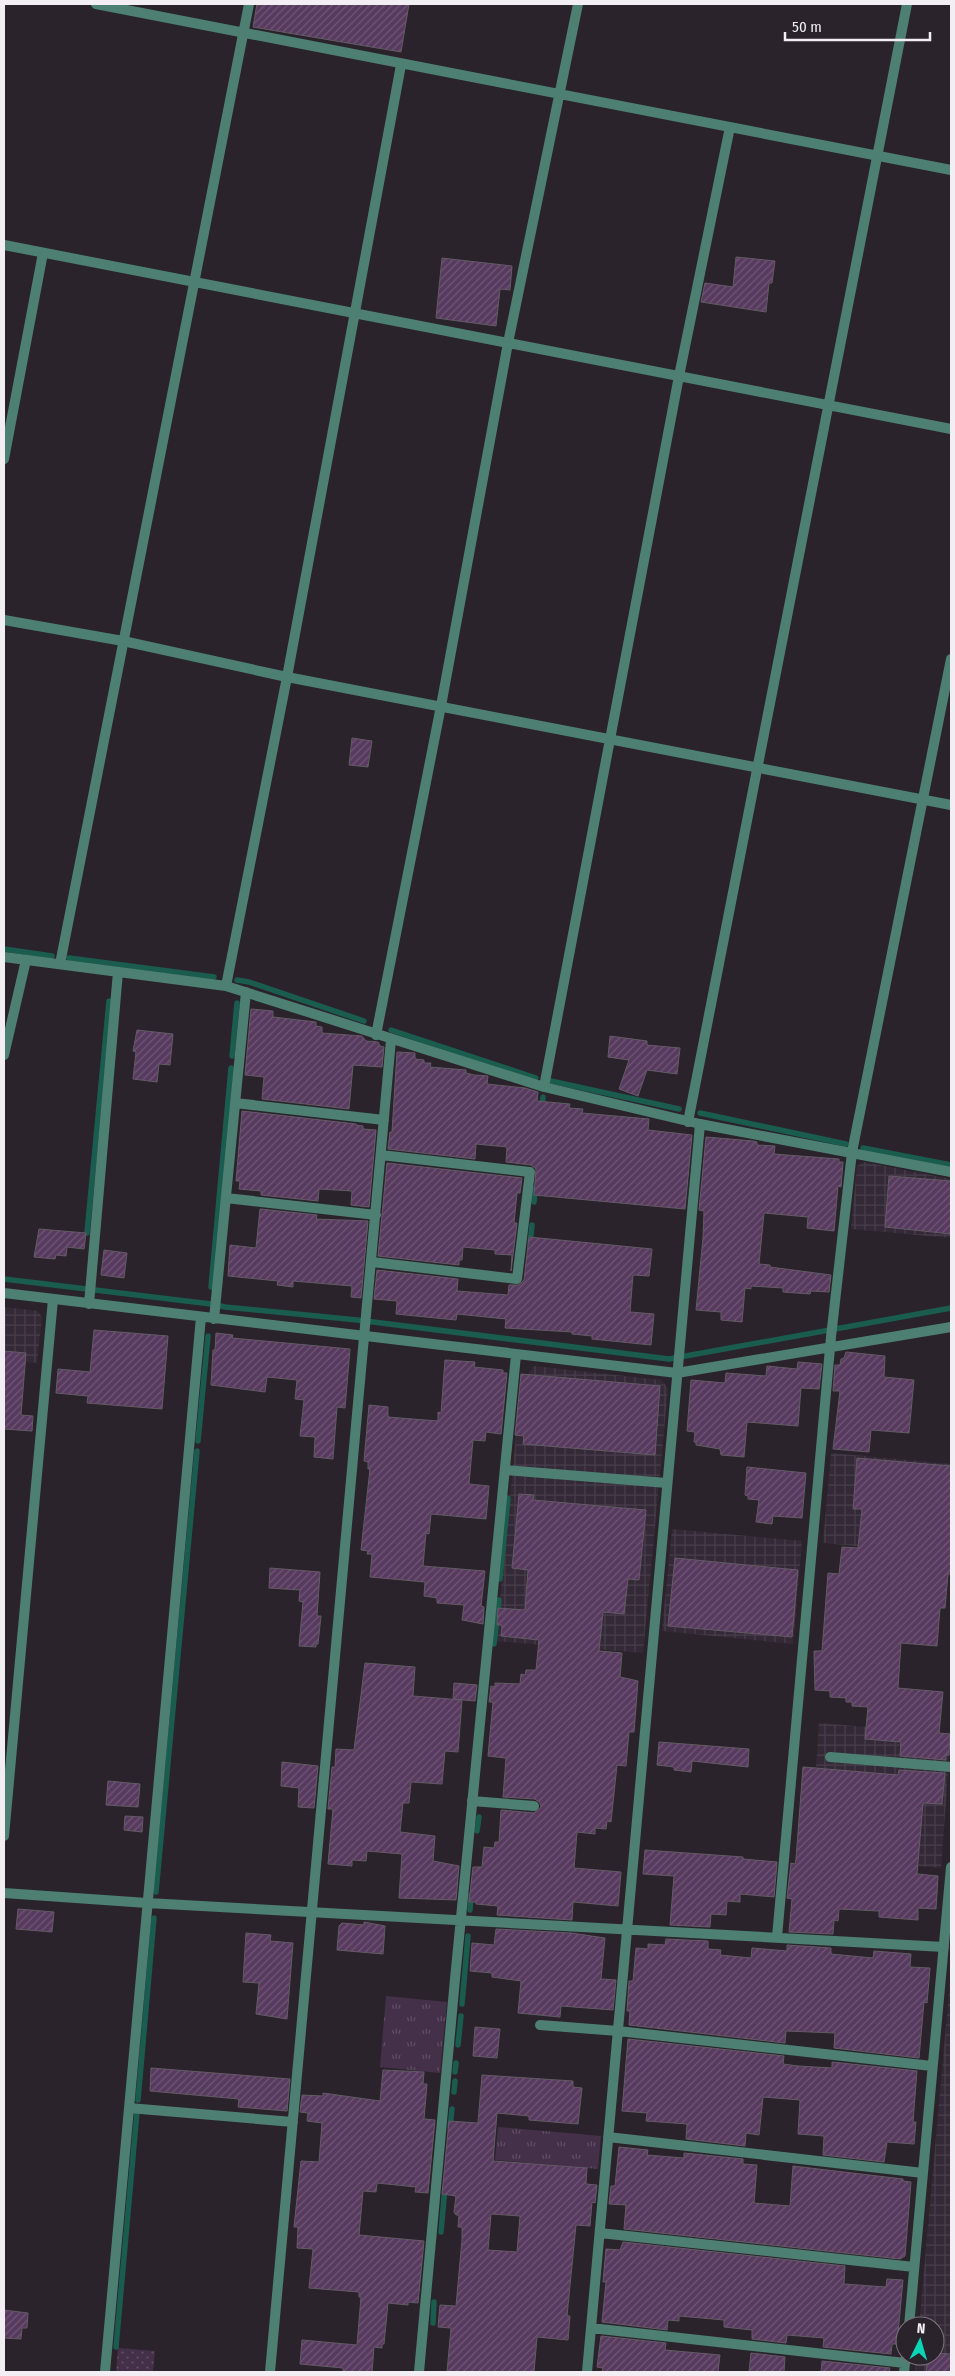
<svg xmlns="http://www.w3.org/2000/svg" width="955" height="2376" viewBox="0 0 955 2376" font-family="'Fira Sans Condensed',sans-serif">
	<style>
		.industrial { fill: url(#industrial-grid) }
		.grass { fill: url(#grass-dots) }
		.park { fill: url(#park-tufts) }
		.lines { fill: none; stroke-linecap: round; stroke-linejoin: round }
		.stream { stroke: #1a5c4e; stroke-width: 5.5 }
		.building { fill: url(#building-hatch); stroke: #635b65; fill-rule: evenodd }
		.lane { stroke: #4d7f73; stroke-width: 10 }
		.street { stroke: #4d7f73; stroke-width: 10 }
	</style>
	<defs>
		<pattern id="industrial-grid" width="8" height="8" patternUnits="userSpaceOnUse" patternTransform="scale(1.25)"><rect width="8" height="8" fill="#342937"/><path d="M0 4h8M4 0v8" fill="none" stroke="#483e4b"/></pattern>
		<pattern id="grass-dots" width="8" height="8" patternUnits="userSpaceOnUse" patternTransform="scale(1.25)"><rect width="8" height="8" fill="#453049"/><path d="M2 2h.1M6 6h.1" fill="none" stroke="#604e64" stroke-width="1.8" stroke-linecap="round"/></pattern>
		<pattern id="park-tufts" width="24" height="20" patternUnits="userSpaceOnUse" patternTransform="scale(1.25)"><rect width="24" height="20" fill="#453049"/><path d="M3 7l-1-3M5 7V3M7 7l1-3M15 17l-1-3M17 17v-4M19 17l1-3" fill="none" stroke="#604e64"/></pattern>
		<pattern id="building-hatch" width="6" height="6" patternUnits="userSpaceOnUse" patternTransform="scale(1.25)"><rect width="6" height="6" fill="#573a5e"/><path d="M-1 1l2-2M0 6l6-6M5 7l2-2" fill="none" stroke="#705776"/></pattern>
	</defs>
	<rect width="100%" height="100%" fill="#2a232c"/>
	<path class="industrial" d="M864,1162L951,1179V1238L851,1229L857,1166Z
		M4,1307L38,1311L42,1317L37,1363L4,1360Z
		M534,1366L661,1380L668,1388L643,1653L496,1641L521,1383Z
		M831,1453L951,1464V1555L823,1543Z
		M672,1529L802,1541L793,1644L662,1631Z
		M819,1723L951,1734L941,1868L796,1856L803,1767H816Z
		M951,1970V2372H915L916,2356H935V2326H919Z"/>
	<path class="grass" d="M118,2348L155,2351L153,2372H116Z"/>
	<path class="park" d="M386,1996L447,2002L440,2073L380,2067Z
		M498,2127L601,2136L598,2169L495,2160Z"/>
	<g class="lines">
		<path class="stream" d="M4,949L52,956
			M69,958L214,977
			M237,980L249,982L364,1021
			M391,1030L536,1078
			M232,1056L237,1003
			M551,1081L679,1109
			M542,1108L543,1097
			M700,1113L846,1144
			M863,1148L951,1165
			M534,1202L535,1189
			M87,1233L109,1001
			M530,1244L532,1225
			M4,1279L211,1304L225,1307L357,1320L669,1359L951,1308
			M211,1287L231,1068
			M198,1441L208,1336
			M500,1579L508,1498
			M494,1644L499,1600
			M477,1831L479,1817
			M156,1892L197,1451
			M470,1910L471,1895
			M462,2004L468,1936
			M458,2045L461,2016
			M455,2072L456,2063
			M454,2092L455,2081
			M138,2100L154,1918
			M450,2127L452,2109
			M441,2232L445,2187
			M433,2323L434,2302
			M116,2347L137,2112"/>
	</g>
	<path class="building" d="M257,4H409L401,52L253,27Z
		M736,257L775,261L772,283H769L766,312L701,302L705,283L733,287Z
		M442,258L512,266L510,290L500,289L496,326L436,318Z
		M352,738L372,741L368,767L349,765Z
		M251,1009L273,1011V1017L316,1022V1026L322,1027V1033L362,1036L366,1041L378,1042L380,1046L384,1047L382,1067L353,1065L349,1109L262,1099L264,1077L245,1075Z
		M137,1030L173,1034L170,1065L159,1064L157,1082L133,1079L136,1052L133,1051Z
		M610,1036L647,1041V1045L680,1048L677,1074L647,1070L638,1096L619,1089L629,1060L608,1057Z
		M397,1052L415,1053V1059L424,1060V1063H431L430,1067L466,1070V1073L474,1075L488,1076L487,1084L525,1088L538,1092L537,1101L570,1104L569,1108L583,1109L582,1113L649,1119L648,1130L692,1135L685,1209L534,1195L536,1169L531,1165L506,1162L507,1147L476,1144L475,1159L388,1149L390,1132H392Z
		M242,1111L356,1124V1125L363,1126V1129L376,1130L369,1207L351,1205L352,1191L319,1189L318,1201L261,1195V1191L239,1189L240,1181H236Z
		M706,1137L753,1141L757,1142V1145L775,1146L774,1154L839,1159V1162H843L841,1187L838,1186L834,1231L807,1228L808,1217L764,1213L759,1264L770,1265V1267L831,1275L829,1292L811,1291L810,1294L783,1292V1288L751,1286V1289L745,1288L742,1322L721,1320V1312L696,1310L703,1238L704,1211L699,1210Z
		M387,1163L522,1178L520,1193H517L514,1223H517L511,1271L512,1255L495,1254V1250L463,1247L462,1260H459V1265L378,1256Z
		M889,1176L951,1181V1234L885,1227Z
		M260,1209L317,1215L316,1219L368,1221L361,1298L351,1297L352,1286L293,1281V1287L277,1285L278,1281L228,1276L230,1245L256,1248Z
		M39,1229L86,1233L84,1249L67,1247L66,1256L56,1255L55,1259L34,1257Z
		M529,1237L652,1249L649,1276L633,1275L630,1312L654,1314L651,1345L592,1339V1336L572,1334V1332L505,1328L506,1319L457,1314L456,1320L396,1314L397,1301L374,1299L377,1270L458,1279L457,1291L508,1295L509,1285H519L524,1280Z
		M104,1250L127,1253L124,1278L101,1275Z
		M94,1330L168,1336L162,1409L87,1403L88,1396L56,1393L58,1369L90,1372Z
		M216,1333L233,1335L232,1338L350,1349L345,1408L337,1407L333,1459L314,1457L315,1437L300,1436L304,1400L295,1399L297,1380L267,1377L265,1392L211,1385L213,1350H215Z
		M4,1351L26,1353L21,1415L33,1416L32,1431L4,1429Z
		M846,1352L885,1356L884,1377L914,1380L909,1433L871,1430L869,1452L833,1449L840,1391H833L835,1365H840L841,1359L844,1358Z
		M445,1360L475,1362L474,1367L503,1370V1373H507L501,1434L486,1432L485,1441L473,1440L469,1484L489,1486L486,1519L431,1514L429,1534L426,1533L423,1566L485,1571L481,1606L484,1607L483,1624L462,1620L464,1605L437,1603V1598L424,1596L425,1582L370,1577L372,1554H367L368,1551L361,1550L370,1469H368V1462L364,1461L369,1405L388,1407V1417L438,1421V1412L441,1413Z
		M798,1362L822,1364L819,1389L801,1388L798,1426L747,1422L744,1457L721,1455L720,1449L696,1445V1442H694L695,1432L687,1431L691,1380L725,1383L726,1373L766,1376L767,1366L797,1369Z
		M521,1374L660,1386L655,1455L523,1444L524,1436L515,1435Z
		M857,1458L951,1466V1574H948L945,1608H940L937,1646L901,1643L898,1688L943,1692L939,1733L950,1734L949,1755H946V1760L900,1756L901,1742L865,1739L868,1707L852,1706V1702H846V1698L830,1697V1691L815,1690L814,1651H822L828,1573L839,1574L842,1547L858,1548L862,1509H853Z
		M747,1467L806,1473L802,1518L773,1516L772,1524L756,1522L759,1500L748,1499V1496L745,1495Z
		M519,1494L534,1495L533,1500L646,1510L639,1580L628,1579L624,1614L603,1612L599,1651L622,1653L620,1677L638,1681L634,1732H629L626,1766L617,1765L611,1822L607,1821L606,1829L595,1828V1834L577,1832L574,1868L621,1872L618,1906L573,1902L572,1920L497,1915L498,1906L476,1904V1902H469L473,1867H482L484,1847L494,1848L495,1842H499L501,1810L534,1813L541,1807L540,1803L535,1799L503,1797L506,1758L488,1756L493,1702H489L491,1686L495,1687V1683L520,1684L521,1674L525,1675L526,1670H536L539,1640L501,1636L502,1625H497L498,1608L525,1610L528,1570L512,1568Z
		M675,1558L798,1570L792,1637L668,1626Z
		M270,1568L320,1572L317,1616H321L318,1644H316V1647L299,1646L303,1602L299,1601L300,1590L269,1588Z
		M365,1663L415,1667L413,1696L462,1700L458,1752L445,1751L442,1784L411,1782L409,1803H403L400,1832L435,1836L433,1861L459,1866L456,1900L399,1898L402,1854L367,1851L366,1861L352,1860V1866L328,1864L333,1809H328L332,1767H335L336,1749L354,1750Z
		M454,1683L477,1685L475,1701L453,1699Z
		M659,1742L749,1749L748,1767L692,1761L691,1772L674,1770V1767L657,1765Z
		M282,1762L318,1766L314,1808L298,1807L299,1788L281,1786Z
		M803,1767L898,1775L899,1770L945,1773L942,1804L923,1803L917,1874L938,1876L936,1909L918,1908V1920L879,1917V1911L839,1909L838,1921L834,1920L833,1934L789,1932L792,1899L787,1898L791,1863L795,1864L796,1859Z
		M108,1781L140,1784L138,1807L106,1805Z
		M125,1816L143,1817L142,1832L124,1830Z
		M645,1850L743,1857V1859L777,1862L774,1897L740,1894V1902L727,1901L726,1915L711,1914L710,1927L670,1925L674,1876L643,1874Z
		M18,1909L54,1912L52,1932L16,1929Z
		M364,1922L385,1926L383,1954L337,1950L339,1926L342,1923L364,1925Z
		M496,1929L571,1933L605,1938L601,1979L616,1980L613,2010L561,2006L560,2017L518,2013L521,1981L492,1977V1973L470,1971L472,1943L494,1945Z
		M246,1933L271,1935L270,1941L293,1943L287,2019L256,2014L259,1983L243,1982Z
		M666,1939L708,1941V1949L721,1950L720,1955L751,1958L752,1948L787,1951V1945L831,1948V1954L873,1958L874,1951L911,1954L910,1967L930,1968L927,2003L924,2002L919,2058L834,2048L835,2033L786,2031L785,2043L629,2025L630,2011H627L629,1981H633L636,1948L648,1949V1944L665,1945Z
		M475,2027L500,2029L497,2058L473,2056Z
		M628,2039L784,2056L783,2064L798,2066L832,2068V2062L917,2071L913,2122H916L914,2144L887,2142L884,2162L823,2155L824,2136L798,2134L800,2100L763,2097L759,2135L746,2133L745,2146L686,2139L687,2124L646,2121L647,2113L622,2111Z
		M151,2068L290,2079L287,2111L238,2107L239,2099L150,2091Z
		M383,2070L424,2072L423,2084H427L424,2119L435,2120L428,2193L415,2192L416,2187L377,2183L376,2192L363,2191L359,2235L424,2241L418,2303L408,2302V2305L388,2303L384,2344H382V2348L374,2347L372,2372H343V2368L300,2364L302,2340L357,2345L361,2297H359V2292L309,2288L313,2249L297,2248L298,2227H294L301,2161L319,2162L322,2123L307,2121L308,2113L300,2112L302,2095L323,2096V2093L380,2101Z
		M482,2075L573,2081V2087L582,2088L578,2124L529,2120V2116L497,2113L493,2161L587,2168L586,2184L597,2185L595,2203L592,2202L590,2226L576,2225L567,2316H570L568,2340L537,2337L534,2372H447L451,2328L438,2327L440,2305L456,2306L462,2240V2227H458L459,2215H456L454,2212L456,2196L442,2194L449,2121L478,2123ZM491,2214L520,2216L517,2252L488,2250Z
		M619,2147L648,2150L647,2155L684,2158V2153L743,2159V2164L757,2165L754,2203L790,2206L793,2166L903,2179V2181L911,2182L905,2256L900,2259L624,2229L626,2205L609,2204L611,2186H615Z
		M623,2242L845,2266L844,2284L886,2287L887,2279L903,2280L897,2344H892L891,2354L823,2347L824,2338L787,2335L786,2343L752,2339V2330L724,2327V2320L679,2316V2321L668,2320L667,2330L602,2322L606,2282H603L606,2249L620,2250Z
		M4,2310L28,2313L27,2328H22L21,2339L4,2338Z
		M601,2336L666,2343L665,2350L720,2355L718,2372H602L603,2368L597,2367Z
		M751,2353L785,2357L784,2372H749Z
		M935,2353L951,2354V2372H926L928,2356H935Z
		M822,2361L890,2368L889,2372H821Z"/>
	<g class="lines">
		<path class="lane" d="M505,1470L667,1483
			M830,1757L951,1767
			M472,1801L534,1806
			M540,2025L618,2031"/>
		<path class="street" d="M96,4L951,170
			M4,245L951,429
			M4,459L43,253
			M4,620L123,641L287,677L951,805
			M4,957L226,986L544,1087L700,1124L951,1172
			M60,964L249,4
			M226,986L287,677L401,65
			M376,1035L441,706L508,343L578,4
			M4,1055L26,960
			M544,1087L679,376L730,127
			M235,1103L384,1120
			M688,1122L907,4
			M226,1198L376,1215
			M372,1262L517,1279L530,1172L381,1155
			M4,1293L677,1373L951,1327
			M89,1304L118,972
			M214,1319L246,992
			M4,1836L53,1299
			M4,1893L147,1903L944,1947
			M777,1937L831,1337L852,1152L951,659
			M618,2031L932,2066
			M129,2108L293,2122
			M608,2137L923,2173
			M600,2233L914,2267
			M909,2326L951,1867
			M591,2328L905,2363
			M105,2372L201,1317
			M270,2372L391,1040
			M419,2372L455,1979L516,1355
			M587,2372L700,1124
			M904,2372L906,2356"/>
	</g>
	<rect width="955" height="2376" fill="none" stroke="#f3eef4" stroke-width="10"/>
	<g transform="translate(920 2341) rotate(5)"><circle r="24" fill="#2a232c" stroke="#7a747c"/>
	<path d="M0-4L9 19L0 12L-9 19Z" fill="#0ad5b5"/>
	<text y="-8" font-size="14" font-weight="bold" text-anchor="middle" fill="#f3eef4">N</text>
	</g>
	<path d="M785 32v8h145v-8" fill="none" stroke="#f3eef4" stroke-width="2.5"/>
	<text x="792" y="32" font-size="15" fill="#f3eef4" stroke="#2a232c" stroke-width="4" paint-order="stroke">50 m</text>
</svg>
